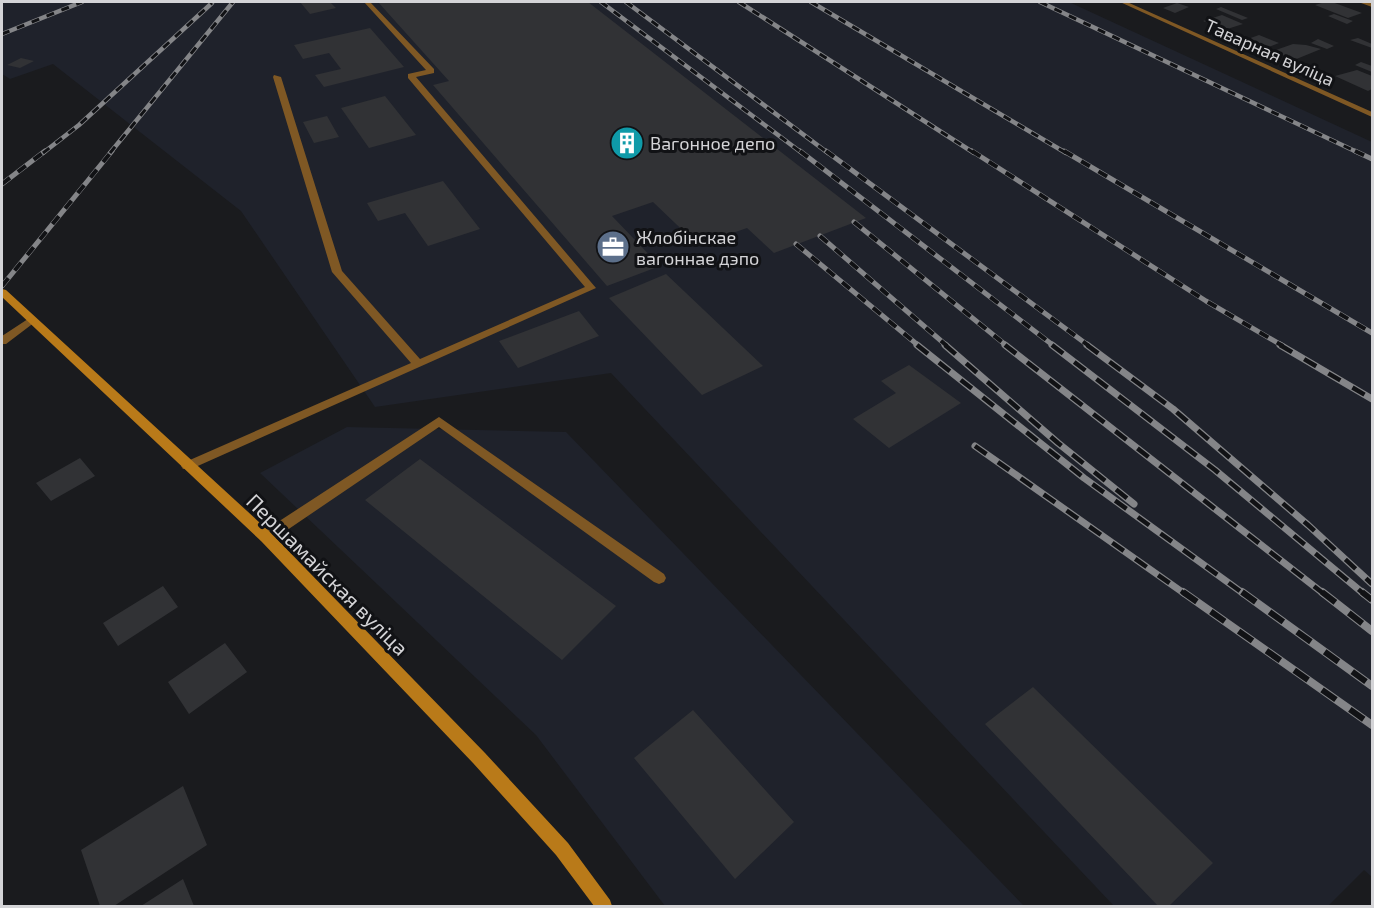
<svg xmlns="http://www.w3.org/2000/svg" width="1374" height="908" viewBox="0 0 1374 908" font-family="'Exo 2',sans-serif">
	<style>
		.built { fill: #1f222b }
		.building { fill: #313235 }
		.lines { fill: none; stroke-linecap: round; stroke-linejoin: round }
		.lane { fill: #7f5824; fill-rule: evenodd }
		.street { fill: #7f5824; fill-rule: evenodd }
		.secondary { fill: #b97a19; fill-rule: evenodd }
		.rail-far3-casing { stroke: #848588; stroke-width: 4.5 }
		.rail-far2-casing { stroke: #848588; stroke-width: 5 }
		.rail-far1-casing { stroke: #848588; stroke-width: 7 }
		.rail-casing { stroke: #848588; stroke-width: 8 }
		.rail-far3 { stroke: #111215; stroke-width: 3; stroke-dasharray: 8; stroke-linecap: butt }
		.rail-far2 { stroke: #111215; stroke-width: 4; stroke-dasharray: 10; stroke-linecap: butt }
		.rail-far1 { stroke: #111215; stroke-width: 4.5; stroke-dasharray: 14; stroke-linecap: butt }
		.rail { stroke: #111215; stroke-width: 6; stroke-dasharray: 17; stroke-linecap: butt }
		.labels { text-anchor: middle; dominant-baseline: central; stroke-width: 6; stroke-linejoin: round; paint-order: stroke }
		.far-street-label { font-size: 18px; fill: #d4d4d7; stroke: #111215 }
		.far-poi-label { font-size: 18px; fill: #d4d4d7; stroke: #111215; text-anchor: start }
		.street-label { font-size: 21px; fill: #d4d4d7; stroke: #111215 }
	</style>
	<rect width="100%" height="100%" fill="#1a1b1e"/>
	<path class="built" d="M2,2H1069L1372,142V877L1364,870L1328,906H1114L611,373L375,407L241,211L53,64L10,79L2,74Z
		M347,427L566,432L1024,906H665L536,735L260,473Z"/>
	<path class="building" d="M300,2H330L336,8L310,14Z
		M378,2H588L866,218L774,253L747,228L698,245L653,202L612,216L660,266L607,286L433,85L449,81Z
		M1325,2H1332L1362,13L1348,18L1315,5Z
		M1177,3L1189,7L1175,13L1163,8Z
		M1221,7L1248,18L1242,20L1216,9Z
		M1334,14L1353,21L1347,24L1328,16Z
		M1222,15L1243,24L1224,30L1203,21Z
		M370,28L404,67L324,87L315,75L341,69L329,53L303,59L294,45Z
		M1259,35L1279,43L1266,48L1245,40Z
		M1358,38L1372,44V48L1350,40Z
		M1318,39L1334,46L1327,49L1311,43Z
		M1293,44L1306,45L1321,49L1294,60L1273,51Z
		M21,58L34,61L20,68L7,65Z
		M1361,62L1372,66V72L1355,65Z
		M1357,70L1372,76V89L1368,91L1335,76Z
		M385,96L416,135L369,148L341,108Z
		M327,116L339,137L314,143L303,122Z
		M443,181L480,229L428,246L405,213L378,221L367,203Z
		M666,274L763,366L702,395L609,298Z
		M579,311L599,336L518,368L499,341Z
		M909,365L961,403L889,448L853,419L896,393L881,381Z
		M80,458L95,476L51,501L36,483Z
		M420,459L616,606L562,660L365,500Z
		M163,586L178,607L118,646L103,623Z
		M225,643L247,672L189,714L168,682Z
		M1033,687L1213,863L1169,906H1158L985,724Z
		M693,710L794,822L735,879L634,758Z
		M183,786L207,845L114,906H100L81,850Z
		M183,879L194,906H141Z"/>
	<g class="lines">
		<path class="lane" d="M364,2H370L434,69V73L416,77L596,288L191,469H183L181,466L183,463L411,363L332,272L273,77L274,75L281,77L342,271L420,359L585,287L408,78V74L426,70Z
			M31,317L35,318L36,320L35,322L6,344H2V336Z
			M439,417L664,574L666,578L664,582L659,584L654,582L439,427L271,541L266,542L261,541L260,537L261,533Z"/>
		<path class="street" d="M1120,2H1127L1372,112V117Z
			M1360,2L1372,3V7L1361,3Z"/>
		<path class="secondary" d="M2,289L6,290L271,533L485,753L568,843L610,900L612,906H594L556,855L473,763L261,541L2,297Z"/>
		<defs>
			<path id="rail-far3" d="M601,2L802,153
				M626,2L828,153
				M739,2L974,153
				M811,2L1066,153
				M1040,2L1359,153
				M2,34L82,2
				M43,153L79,125L212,3
				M110,153L233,2"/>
			<path id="rail-far2" d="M800,151L1054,346
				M826,151L1089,346
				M972,151L1206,301L1283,346
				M1064,151L1372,333
				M1355,151L1372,159
				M2,184L45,151
				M854,222L1007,346
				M820,236L947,346
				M796,244L919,346
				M2,286L112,151"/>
			<path id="rail-far1" d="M917,345L1084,478L1244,594
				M945,345L1058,443L1134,504
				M1005,345L1324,594
				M1052,345L1215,470L1364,594
				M1087,345L1173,409L1308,525L1372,584
				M1280,345L1372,399
				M975,446L1185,594"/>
			<path id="rail" d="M1183,592L1372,725
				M1242,592L1372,686
				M1322,592L1372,631
				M1362,592L1372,600"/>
		</defs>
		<use href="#rail-far3" class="rail-far3-casing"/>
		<use href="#rail-far2" class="rail-far2-casing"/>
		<use href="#rail-far1" class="rail-far1-casing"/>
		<use href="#rail" class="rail-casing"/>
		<use href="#rail-far3" class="rail-far3"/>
		<use href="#rail-far2" class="rail-far2"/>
		<use href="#rail-far1" class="rail-far1"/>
		<use href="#rail" class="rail"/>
	</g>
	<defs>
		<symbol id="building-disc" viewBox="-11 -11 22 22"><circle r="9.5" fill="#0f9aa8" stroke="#111215"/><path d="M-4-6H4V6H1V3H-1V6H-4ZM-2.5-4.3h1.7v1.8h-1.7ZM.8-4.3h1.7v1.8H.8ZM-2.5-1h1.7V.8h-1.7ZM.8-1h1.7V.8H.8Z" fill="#fff"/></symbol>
		<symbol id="office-disc" viewBox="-11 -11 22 22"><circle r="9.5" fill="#5c6f8a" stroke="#111215"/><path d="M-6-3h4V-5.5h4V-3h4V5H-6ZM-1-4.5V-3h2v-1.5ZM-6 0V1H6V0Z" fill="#fff"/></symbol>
	</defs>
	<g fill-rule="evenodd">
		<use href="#building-disc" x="608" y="124" width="38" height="38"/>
		<use href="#office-disc" x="594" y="228" width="38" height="38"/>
	</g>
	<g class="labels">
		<g class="far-street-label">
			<text transform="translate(1270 52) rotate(24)">Таварная вуліца</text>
		</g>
		<g class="far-poi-label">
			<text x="650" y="143">Вагонное депо</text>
			<text x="636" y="237">Жлобінскае<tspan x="636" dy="21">вагоннае дэпо</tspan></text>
		</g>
		<g class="street-label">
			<text transform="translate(328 574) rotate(45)">Першамайская вуліца</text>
		</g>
	</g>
	<rect width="1374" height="908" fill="none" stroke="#d4d4d7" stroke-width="6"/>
</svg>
